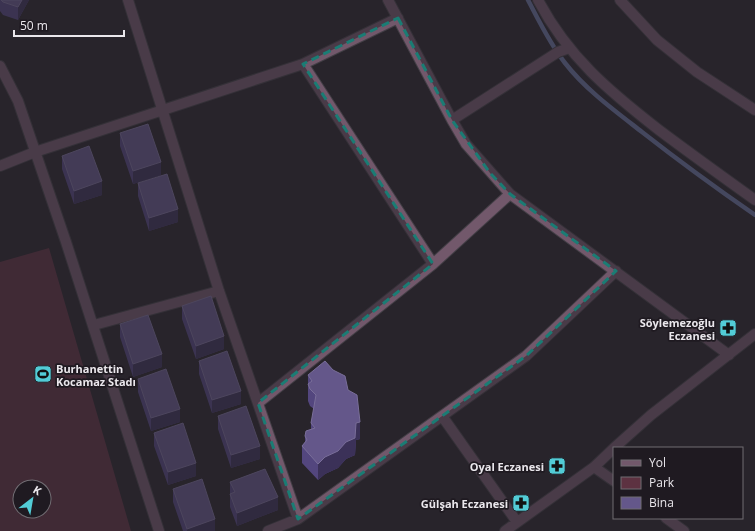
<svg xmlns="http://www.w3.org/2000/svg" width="755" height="531" viewBox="0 0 755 531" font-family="'Open Sans',sans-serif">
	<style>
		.green { fill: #5d3241; fill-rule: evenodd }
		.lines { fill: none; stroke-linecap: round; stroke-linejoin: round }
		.stream { stroke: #67719c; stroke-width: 4.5 }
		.minor-casing { stroke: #433f46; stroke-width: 12 }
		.minor { stroke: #72586b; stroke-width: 10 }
		.wall { fill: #53467e }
		.shaded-wall { fill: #3b3158 }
		.building { fill: #64578a; stroke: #796e99 }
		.marked { fill: none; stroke: #1a7c74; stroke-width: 3; stroke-dasharray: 8 5; stroke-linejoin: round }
		.labels { text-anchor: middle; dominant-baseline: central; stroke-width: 3.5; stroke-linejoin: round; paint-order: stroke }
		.poi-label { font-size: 11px; font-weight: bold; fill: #eae7ec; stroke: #1f1a21; text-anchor: end }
	</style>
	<rect width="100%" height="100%" fill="#28242b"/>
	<path class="green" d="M49,248L131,531H0V262ZM20,487H44V511H20Z"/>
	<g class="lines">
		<path class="stream" d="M528,0C539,21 550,44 565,63C586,90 615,111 642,132C679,161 716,188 755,215"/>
		<defs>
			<path id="minor" d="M128,0L219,291L298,519
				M388,0L452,120L466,144L510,194L729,355
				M538,0C568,57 609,91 659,130C691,154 723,177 755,200
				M620,0L657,40L697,72L755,110
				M303,64L433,264
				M0,66L18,101L66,242L159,531
				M452,120L558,52L569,48
				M0,166L35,152L303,64L398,18
				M94,325L219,291
				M258,403L433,264L510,194
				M442,416L517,522
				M614,448L651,415L755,334
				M594,467L614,481
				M666,518L684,531
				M268,531L298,519L526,356L616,271
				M505,531L594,467L614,448"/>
		</defs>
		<use href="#minor" class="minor-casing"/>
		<use href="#minor" class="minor"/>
	</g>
	<path class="wall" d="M0,0H29L18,20L3,15L0,11Z
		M120,133L161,175L133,184L120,146Z
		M62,156L102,195L74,204L62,169Z
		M138,183L178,222L149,231L138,196Z
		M182,306L224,349L196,359L182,319Z
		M120,324L162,367L133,377L120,337Z
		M199,361L241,404L212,413L199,374Z
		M308,375L360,439L356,440L355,455L346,459L338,468L325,474L318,480L302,463V446L305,442V436L311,429V423L314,409L310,406L308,401Z
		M138,379L180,422L151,431L138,392Z
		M218,416L260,459L231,468L218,429Z
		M154,433L196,476L168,485L154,446Z
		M230,482L278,510L237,526L230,507Z
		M173,489L215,531H183L173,502Z"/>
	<path class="shaded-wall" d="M22,0H29L18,20V7Z
		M161,162V175L133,184V171Z
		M102,181V195L74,204V191Z
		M178,209V222L149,231V218Z
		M224,336V349L196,359V346Z
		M162,354V367L133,377V364Z
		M241,391V404L212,413V400Z
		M180,409V422L151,431V418Z
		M360,422V439L356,440L355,455L346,459L338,468L325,474L318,480V464L325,457L356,423Z
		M260,446V459L231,468V455Z
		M196,463V476L168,485V472Z
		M278,497V510L237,526V513Z
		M215,519V531H187V529Z"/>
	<path class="building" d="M1,0H22L18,7L3,2Z
		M148,124L161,162L133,171L120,133Z
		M89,146L102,181L74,191L62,156Z
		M167,174L178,209L149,218L138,183Z
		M211,296L224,336L196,346L182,306Z
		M148,315L162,354L133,364L120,324Z
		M227,351L241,391L212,400L199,361Z
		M325,361L333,370L345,376L348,390L357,395L360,422L356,423L355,438L346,442L338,451L325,457L318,464L302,446L307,440L305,436L306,431L315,428L311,423L316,395L310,389L308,384L312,381L308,375Z
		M166,369L180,409L151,418L138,379Z
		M246,406L260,446L231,455L218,416Z
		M183,423L196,463L168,472L154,433Z
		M265,469L278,497L237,513L230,494L235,492L230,482Z
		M202,479L215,519L187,529L173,489Z"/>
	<path d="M0 0H755V531H0ZM398,18L452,120L490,173L510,194L616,271L526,356L298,519L258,403L433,264L303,64Z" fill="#28242b" fill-opacity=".55" fill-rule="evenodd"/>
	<path class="marked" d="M398,18L452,120L490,173L510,194L616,271L526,356L298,519L258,403L433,264L303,64Z"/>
	<defs>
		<symbol id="pharmacy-square" viewBox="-11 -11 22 22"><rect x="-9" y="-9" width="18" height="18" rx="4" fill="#52ccd6" stroke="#1f1a21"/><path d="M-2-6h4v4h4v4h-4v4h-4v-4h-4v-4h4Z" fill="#111"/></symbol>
		<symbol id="stadium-square" viewBox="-11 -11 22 22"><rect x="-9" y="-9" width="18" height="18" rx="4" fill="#52ccd6" stroke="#1f1a21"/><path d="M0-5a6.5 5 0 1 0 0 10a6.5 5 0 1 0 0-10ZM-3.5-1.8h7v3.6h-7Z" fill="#111"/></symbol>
	</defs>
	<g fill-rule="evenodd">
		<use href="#pharmacy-square" x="718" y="318" width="20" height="20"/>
		<use href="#stadium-square" x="33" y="364" width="20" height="20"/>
		<use href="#pharmacy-square" x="547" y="456" width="20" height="20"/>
		<use href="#pharmacy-square" x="511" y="493" width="20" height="20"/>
	</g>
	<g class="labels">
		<g class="poi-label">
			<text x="715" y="322">Söylemezoğlu<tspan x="715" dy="13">Eczanesi</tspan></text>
			<text x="56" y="368" text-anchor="start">Burhanettin<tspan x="56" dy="13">Kocamaz Stadı</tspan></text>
			<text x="544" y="466">Oyal Eczanesi</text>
			<text x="508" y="503">Gülşah Eczanesi</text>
		</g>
	</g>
	<rect x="613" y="447" width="130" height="72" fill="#1f1a21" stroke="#706c72"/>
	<rect x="621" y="460" width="20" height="6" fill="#72586b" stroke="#706c72"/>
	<text x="649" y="467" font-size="12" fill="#eae7ec">Yol</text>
	<rect x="621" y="477" width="20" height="12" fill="#5d3241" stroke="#706c72"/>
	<text x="649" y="487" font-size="12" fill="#eae7ec">Park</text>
	<rect x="621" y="497" width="20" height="12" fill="#64578a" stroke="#706c72"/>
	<text x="649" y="507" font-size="12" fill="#eae7ec">Bina</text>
	<g transform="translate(32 499) rotate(31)"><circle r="19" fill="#1f1a21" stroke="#706c72"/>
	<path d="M0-3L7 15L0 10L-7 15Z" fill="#52ccd6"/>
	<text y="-6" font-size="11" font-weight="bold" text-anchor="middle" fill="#eae7ec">K</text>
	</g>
	<path d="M14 30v6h110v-6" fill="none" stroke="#eae7ec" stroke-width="2"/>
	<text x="20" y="30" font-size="12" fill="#eae7ec" stroke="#1f1a21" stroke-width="3" paint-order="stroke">50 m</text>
</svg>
